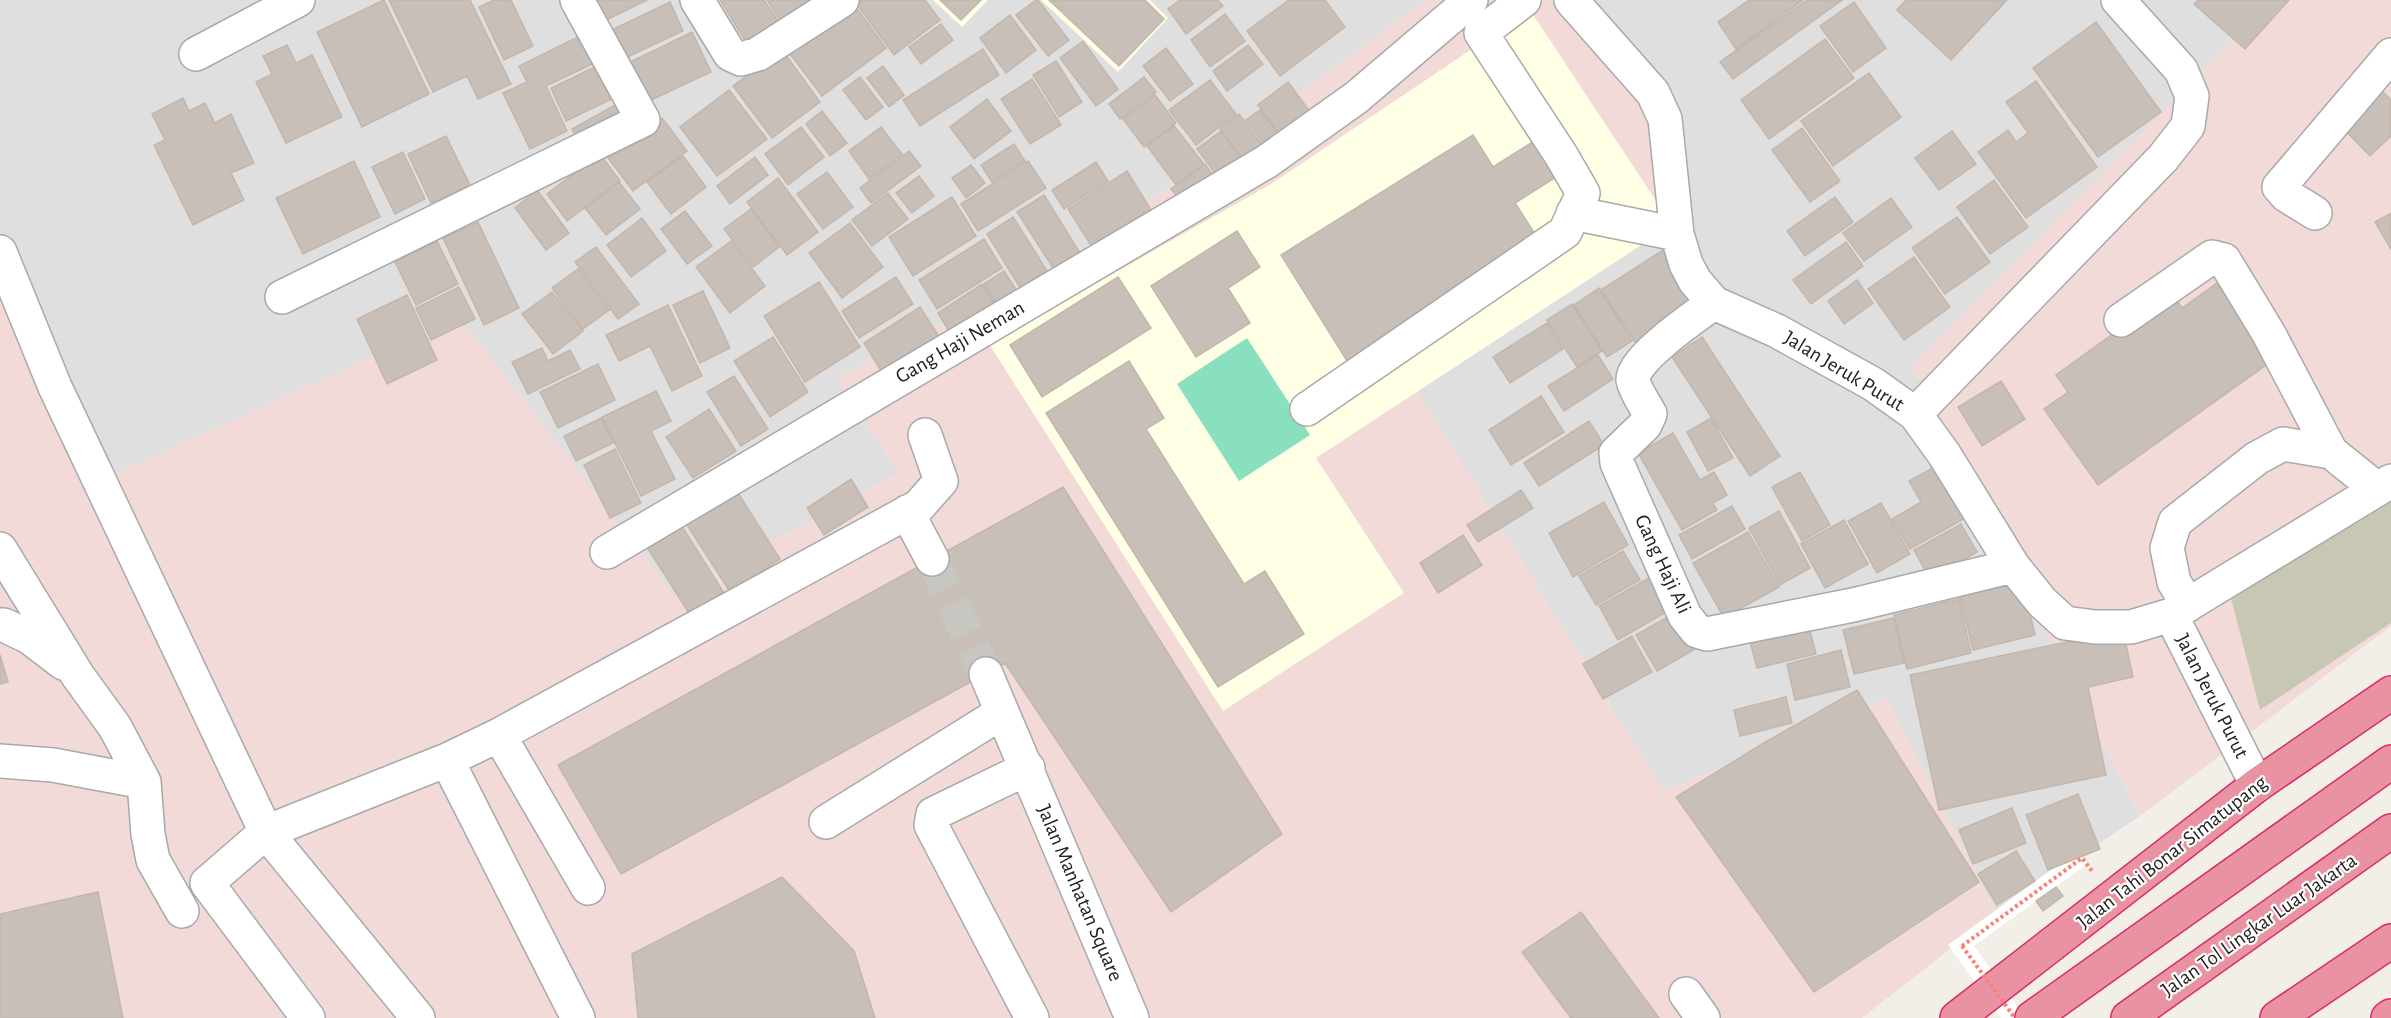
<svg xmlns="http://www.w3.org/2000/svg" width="2391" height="1018" viewBox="0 0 2391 1018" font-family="'Alegreya Sans',sans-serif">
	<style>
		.residential { fill: #e0dfdf }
		.commercial { fill: #f2dad9 }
		.education { fill: #ffffe5 }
		.construction { fill: #c7c7b4 }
		.pitch { fill: #88e0be }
		.pier { fill: #fff }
		.building { fill: #c7bfb8; stroke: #c4b6ab; stroke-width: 1.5 }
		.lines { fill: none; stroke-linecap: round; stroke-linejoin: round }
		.minor-tunnel { stroke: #c8c6c1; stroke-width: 33; stroke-dasharray: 33 16; stroke-linecap: butt }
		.minor-casing { stroke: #a9a9a9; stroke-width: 36 }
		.highway-casing { stroke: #dc2a67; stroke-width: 36 }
		.path { stroke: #fa8072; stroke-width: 4; stroke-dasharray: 3 3; stroke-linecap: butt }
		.minor { stroke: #fff; stroke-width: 33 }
		.highway { stroke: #e892a2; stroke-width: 33 }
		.path-bridge { stroke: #fa8072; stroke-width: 4; stroke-dasharray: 3 3; stroke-linecap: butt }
		.labels { text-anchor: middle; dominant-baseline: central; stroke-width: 4.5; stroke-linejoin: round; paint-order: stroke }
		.street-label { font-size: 21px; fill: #222; stroke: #fff }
	</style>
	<rect width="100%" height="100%" fill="#f2efe9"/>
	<path class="residential" d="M0,0H1427L1070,259L838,378L899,473L672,595L626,532L84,488L0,296Z
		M1561,0H2272L2034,606L2140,816L1996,913L1887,698L1663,792L1408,377Z"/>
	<path class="commercial" d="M1427,0H1561L1691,172L1409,377L1663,791L1887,698L1996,913L1862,1018H0V296L85,488L459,317L626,532L672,595L899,473L837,378L1070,259Z
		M2272,0H2391V626L2140,816L1911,367Z"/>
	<path class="education" d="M933,0H988L962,27Z
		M1041,0H1150L1168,18L1118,72Z
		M1530,10L1672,225L1316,458L1404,593L1223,711L989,344L1271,184Z"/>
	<path class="construction" d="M2391,501V623L2260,710L2230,594Z"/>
	<path class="pitch" d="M1247,338L1310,435L1239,481L1177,384Z"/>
	<path class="pier" d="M2077,851L2087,864L1974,946L2026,1018H2001L1948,945Z"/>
	<path class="building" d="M384,0L429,94L362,127L317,32Z
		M389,0H470L511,84L478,99L467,76L433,92Z
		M494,0H511L533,46L504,60L479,7Z
		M589,0H647L600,23Z
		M720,0H764L778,21L746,42Z
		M767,0H822L783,25Z
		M858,0H925L940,20L894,55L855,2Z
		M940,0H981L961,20Z
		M1036,0H1038L1069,40L1048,56L1016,15Z
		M1049,0H1145L1164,19L1119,66Z
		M1180,0H1218L1223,6L1186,34L1168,9Z
		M1289,0H1325L1345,27L1280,76L1247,31Z
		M1749,0H1803L1736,49L1718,22Z
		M1807,0H1842L1733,79L1720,62Z
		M1906,0H2007L1951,60L1897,10Z
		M2198,0H2289L2245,49L2194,4Z
		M670,2L683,31L619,61L605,33Z
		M852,2L886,48L822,96L787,50Z
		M1854,2L1886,48L1853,72L1820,26Z
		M1225,14L1245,41L1210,67L1191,40Z
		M1010,15L1036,50L1006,73L980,38Z
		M2096,22L2161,112L2098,157L2033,68Z
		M941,24L953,40L921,64L909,47Z
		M588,32L601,60L546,86L567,131L530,149L503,93L527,82L519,66Z
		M692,32L711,72L647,102L628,63Z
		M1825,39L1854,78L1769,139L1741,100Z
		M1083,41L1118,89L1096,106L1060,58Z
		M287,45L296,63L312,55L342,117L286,143L256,82L272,74L263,56Z
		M1248,45L1263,64L1227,91L1213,71Z
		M1166,48L1193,84L1170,101L1143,66Z
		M983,49L999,75L920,126L903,100Z
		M782,50L820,102L772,138L733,86Z
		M1056,61L1082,102L1059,117L1033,75Z
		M603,63L618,96L566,121L551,88Z
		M883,66L904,95L889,107L867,78Z
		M1869,73L1901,117L1833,166L1801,121Z
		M860,77L883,107L866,120L843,90Z
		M1144,77L1156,92L1120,119L1109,104Z
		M1032,79L1061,125L1030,144L1001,99Z
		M1210,80L1236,114L1196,145L1169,110Z
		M2036,81L2097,167L2026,218L1978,152L2008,130L2016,142L2028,133L2006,102Z
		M1288,82L1314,117L1284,140L1258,105Z
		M2377,86L2391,100V136L2370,156L2339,124Z
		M729,90L767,139L717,176L680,127Z
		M1155,95L1176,123L1144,147L1123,119Z
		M183,98L189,111L205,103L215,123L231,114L254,163L231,173L244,200L193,225L154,145L165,140L152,114Z
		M626,99L636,118L582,147L572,129Z
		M987,99L1011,131L974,159L950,127Z
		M1260,110L1282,139L1268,149L1246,120Z
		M822,111L847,143L830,156L806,124Z
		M1239,114L1269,154L1250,169L1220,129Z
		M662,118L687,151L633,191L608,158Z
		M1174,126L1204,164L1176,185L1147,146Z
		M801,127L824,157L788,185L765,154Z
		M881,127L902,154L869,179L849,151Z
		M1802,128L1840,181L1810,202L1772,150Z
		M1221,131L1245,164L1221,181L1197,149Z
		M1952,131L1976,164L1939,190L1915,158Z
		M1473,135L1493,167L1542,136L1564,172L1515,203L1539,240L1347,361L1281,255Z
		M446,136L470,185L431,203L408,154Z
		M1014,144L1025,161L992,182L981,165Z
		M909,151L921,166L871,203L860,188Z
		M403,152L425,199L395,214L372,167Z
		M600,154L620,181L567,221L547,194Z
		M683,156L706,187L671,214L647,182Z
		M755,157L768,175L730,204L717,186Z
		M354,161L380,217L303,254L276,198Z
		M1028,161L1046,188L978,231L961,204Z
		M1096,162L1108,181L1064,209L1052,190Z
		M1205,164L1218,182L1185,207L1171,189Z
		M971,165L985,183L966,198L952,178Z
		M1127,171L1156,218L1097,255L1068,209Z
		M827,172L853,207L823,229L797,194Z
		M919,176L934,196L912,213L896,193Z
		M778,178L818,232L787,255L747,202Z
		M1994,180L2028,227L1990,254L1957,207Z
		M619,182L640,209L606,235L585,208Z
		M537,190L569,233L546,250L515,208Z
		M888,193L908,219L872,246L852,220Z
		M1044,195L1085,261L1059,277L1017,212Z
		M952,197L976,236L913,276L889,237Z
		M1835,197L1853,222L1805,256L1787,231Z
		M1891,198L1912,227L1864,261L1843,233Z
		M751,209L779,247L753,267L724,229Z
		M685,211L712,246L687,264L661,229Z
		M2391,213V249L2375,222Z
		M1013,217L1051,277L1024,294L987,234Z
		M1957,217L1990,262L1945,294L1912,248Z
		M642,218L666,251L631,277L607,245Z
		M478,222L519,308L484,325L443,238Z
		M850,223L883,267L842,298L809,253Z
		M1237,231L1260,267L1228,288L1250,323L1196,357L1151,286Z
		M984,239L1002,268L937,309L919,280Z
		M437,241L458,284L416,305L395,262Z
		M731,241L765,286L730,313L696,267Z
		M1846,242L1863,266L1811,304L1793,280Z
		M596,247L639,304L618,319L575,262Z
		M1663,250L1700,308L1639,348L1601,290Z
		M1914,257L1950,307L1904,340L1868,289Z
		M578,269L609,310L583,329L552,288Z
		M1004,271L1019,294L998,307L984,284Z
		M896,277L913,304L859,338L842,311Z
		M1118,277L1151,328L1042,397L1010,345Z
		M1857,280L1873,303L1844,324L1828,301Z
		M819,282L860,347L805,382L764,316Z
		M2217,283L2273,360L2098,485L2044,409L2068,392L2056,375L2171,292L2182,308Z
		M982,284L995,305L950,333L938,313Z
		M459,287L475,319L431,340L416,308Z
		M1599,288L1632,341L1607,357L1574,305Z
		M703,291L730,348L700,363L673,305Z
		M552,292L583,331L553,354L522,314Z
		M407,295L437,360L387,384L357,319Z
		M1572,304L1602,351L1577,367L1547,320Z
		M668,305L702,376L672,391L650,346L619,361L606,335Z
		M920,307L940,338L883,374L864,343Z
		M1547,323L1563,349L1510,383L1493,357Z
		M773,337L808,392L770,417L734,361Z
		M1702,337L1780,456L1750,476L1672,357Z
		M542,348L548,361L570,350L580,369L528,394L512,362Z
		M1598,355L1613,379L1564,411L1548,386Z
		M1129,361L1164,418L1146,429L1244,584L1265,571L1304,634L1218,687L1046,413Z
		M598,364L615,400L558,428L540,392Z
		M734,376L768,429L741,446L707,392Z
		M2001,381L2025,419L1982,446L1958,407Z
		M656,391L671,421L651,431L675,479L641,496L602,417Z
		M1541,396L1564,432L1511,465L1489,430Z
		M709,409L736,451L693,478L666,437Z
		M601,418L613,443L576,461L564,436Z
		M1711,418L1733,458L1708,471L1687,432Z
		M1589,421L1604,445L1539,486L1524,463Z
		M1673,433L1700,480L1714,472L1727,495L1713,503L1717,510L1682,530L1638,453Z
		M615,449L641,503L610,518L584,465Z
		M1940,464L1969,516L1910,549L1892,519L1921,502L1909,481Z
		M1800,472L1830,525L1802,541L1772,487Z
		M851,479L868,507L824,535L807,508Z
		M731,482L780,559L730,592L680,514Z
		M1063,487L1282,834L1171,912L1005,663L621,874L558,765Z
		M1521,490L1533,508L1478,542L1467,525Z
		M1604,502L1628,545L1573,577L1549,533Z
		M1881,503L1910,554L1877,573L1848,521Z
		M1732,506L1745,529L1692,559L1679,535Z
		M1779,511L1810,568L1780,585L1749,528Z
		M674,514L726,596L692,618L640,536Z
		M1844,520L1868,564L1825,588L1801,544Z
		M1961,524L1977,552L1930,579L1914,550Z
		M1748,532L1779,587L1724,618L1693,563Z
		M1463,535L1482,565L1438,593L1420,563Z
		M1623,551L1640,580L1596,605L1579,576Z
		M1649,578L1668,611L1618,640L1599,606Z
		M2023,581L2035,635L1973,650L1960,596Z
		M1959,599L1971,653L1907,669L1894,615Z
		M1676,612L1697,648L1657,671L1636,635Z
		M1894,618L1904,663L1854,674L1843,630Z
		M1807,619L1816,654L1757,668L1748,634Z
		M2123,630L2133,677L2088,687L2106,775L1939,810L1910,675Z
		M1632,636L1652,672L1603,699L1583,664Z
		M1841,650L1850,687L1795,700L1787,664Z
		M0,655L8,682L0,684Z
		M1857,690L1979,882L1814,992L1676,797L1762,744Z
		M1786,697L1792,723L1740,736L1734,710Z
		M2078,794L2100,849L2048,870L2026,815Z
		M2012,808L2026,843L1973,864L1959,830Z
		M2016,851L2035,881L1997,905L1978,874Z
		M782,877L854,951L875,1018H638L632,954Z
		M2056,887L2063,896L2043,911L2036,901Z
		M98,892L123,1018H0V914Z
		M1581,912L1659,1018H1571L1522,952Z"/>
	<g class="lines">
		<path class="minor-tunnel" d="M932,559L986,674"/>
		<defs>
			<path id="minor" d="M697,0L730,54L741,59L758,54L842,0
				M1571,0L1653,93L1665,119L1677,234L1686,264L1695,281L1714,303L1777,331L1873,384L1915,414L1944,454L2013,566L2042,602L2065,623L2095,627H2131L2171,615L2391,481
				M196,54L298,0
				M1573,213L1677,234
				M2315,213L2286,195L2279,187L2391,55
				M0,252L55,387L266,832L447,760L499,735L919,506L941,481L925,435
				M282,297L643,120L577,0
				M1714,303C1697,315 1631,360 1633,380C1635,391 1645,404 1650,414L1645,425L1616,453L1617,463L1685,616L1697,631L1707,634L1853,605L2013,566
				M2121,320L2212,257L2224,260L2269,334L2331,452L2377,489
				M1307,409L1565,232L1583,193L1561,155L1481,33L1524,0
				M1915,414L2163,158L2188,126L2192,96L2181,70L2118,0
				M907,512L932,559
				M0,549L78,676L115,727L144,782
				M607,552L1266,162L1357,97L1471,0
				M2188,605L2174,582L2167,548L2175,522L2257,458L2283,444L2331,452
				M2171,615L2257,785
				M0,625H4L29,637L63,663
				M986,674L1132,1018
				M499,735L588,888
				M447,760L578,1018
				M0,761L53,765L144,782L148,834L153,860L182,911
				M1028,768L933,814L931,825L1032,1018
				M826,822L1001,713
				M1686,994L1703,1018
				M308,1018L207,883L266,832L418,1018"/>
			<path id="highway" d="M1957,1018L2257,785L2391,693
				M2032,1018L2391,762
				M2128,1018L2391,831
				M2277,1018L2391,941
				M2388,1018L2391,1016"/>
		</defs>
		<use href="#minor" class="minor-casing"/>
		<use href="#highway" class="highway-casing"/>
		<path class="path" d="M1962,946L2082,858L2092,871"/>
		<use href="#minor" class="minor"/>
		<use href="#highway" class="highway"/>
		<path class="path-bridge" d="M1962,946L2015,1018"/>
	</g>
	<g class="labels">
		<g class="street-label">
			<text transform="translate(960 342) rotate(-30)">Gang Haji Neman</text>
			<text transform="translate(1844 371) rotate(31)">Jalan Jeruk Purut</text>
			<text transform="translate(1663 564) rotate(65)">Gang Haji Ali</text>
			<text transform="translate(2212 696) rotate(63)">Jalan Jeruk Purut</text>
			<text transform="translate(2172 852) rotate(-38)">Jalan Tahi Bonar Simatupang</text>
			<text transform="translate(1080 893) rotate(67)">Jalan Manhatan Square</text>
			<text transform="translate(2259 925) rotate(-35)">Jalan Tol Lingkar Luar Jakarta</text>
		</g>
	</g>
</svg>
